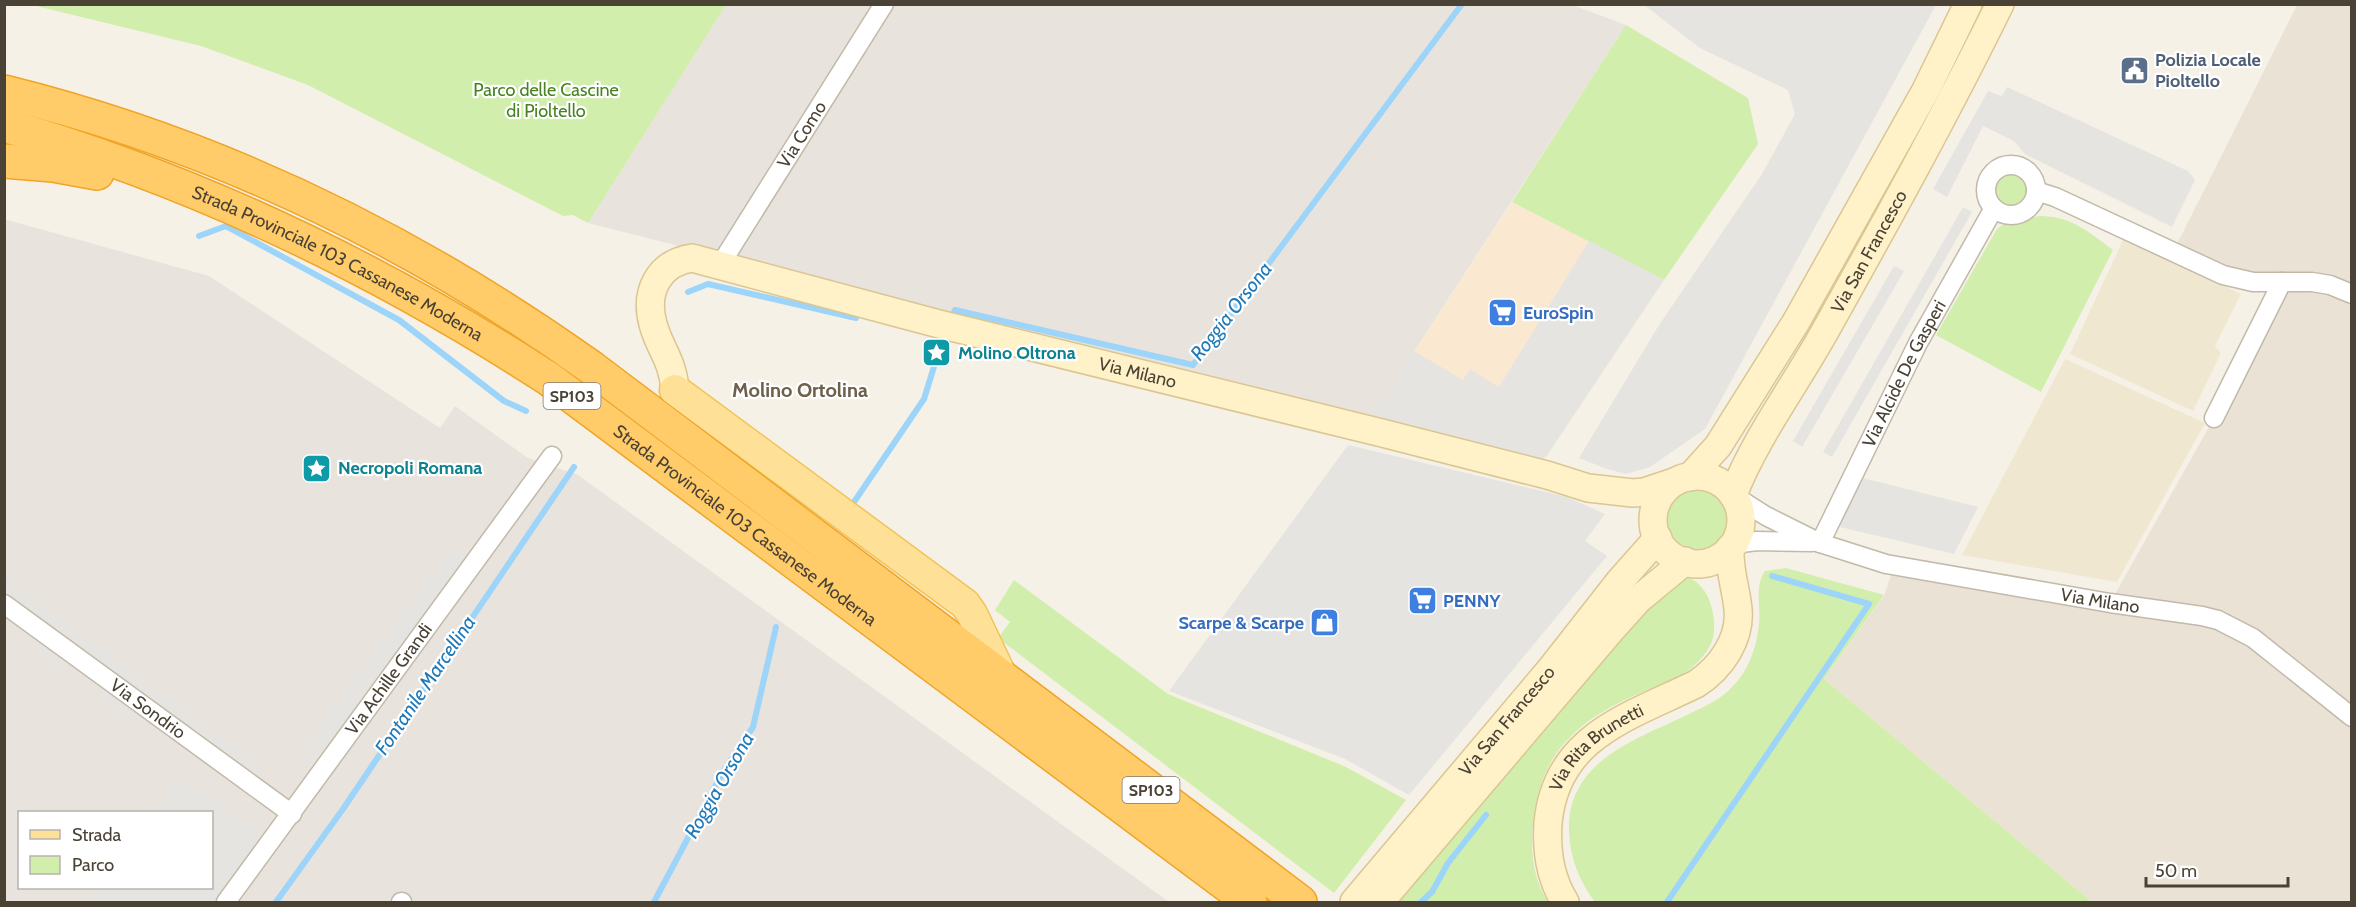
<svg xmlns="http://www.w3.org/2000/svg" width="2356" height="907" viewBox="0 0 2356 907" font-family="Cabin,sans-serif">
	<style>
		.residential { fill: #eae3d5 }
		.commercial { fill: #fae8d0 }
		.industrial { fill: #e8e3dc; fill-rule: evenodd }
		.education { fill: #f0e7d0 }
		.green { fill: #d1eeac }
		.parking { fill: #e6e4e0 }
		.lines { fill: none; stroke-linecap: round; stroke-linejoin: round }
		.stream { stroke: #9dd4f9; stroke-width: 6 }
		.street-casing { stroke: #c2b9a9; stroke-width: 21 }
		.secondary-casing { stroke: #dac692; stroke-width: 30 }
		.primary-casing { stroke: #f2c359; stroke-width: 33 }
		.highway-casing { stroke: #f0a427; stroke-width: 36 }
		.street { stroke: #fff; stroke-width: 18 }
		.secondary { stroke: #fff1c8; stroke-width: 27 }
		.primary { stroke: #ffe097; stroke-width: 30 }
		.highway { stroke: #ffcc69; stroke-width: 33 }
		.labels { text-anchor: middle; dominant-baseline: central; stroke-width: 4.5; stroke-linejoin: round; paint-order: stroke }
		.shield { fill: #fff; stroke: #807b72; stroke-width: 1.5 }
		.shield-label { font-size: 16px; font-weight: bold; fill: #4a4235 }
		.service-label { font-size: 18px; font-weight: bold; fill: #4e5e75; stroke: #fff; text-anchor: start }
		.park-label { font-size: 18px; fill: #478321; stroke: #fff }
		.street-label { font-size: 18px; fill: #4a4235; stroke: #fff }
		.shop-label { font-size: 18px; font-weight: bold; fill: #366cbe; stroke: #fff; text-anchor: start }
		.culture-label { font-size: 18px; font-weight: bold; fill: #0d838f; stroke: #fff; text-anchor: start }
		.water-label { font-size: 20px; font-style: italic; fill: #207aba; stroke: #fff }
		.neighbourhood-label { font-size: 20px; font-weight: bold; fill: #6e604b; stroke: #fff }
	</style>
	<rect width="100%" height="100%" fill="#f6f1e7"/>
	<path class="residential" d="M2297,5H2351V902H2092L1824,679L1884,596L1894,566L2110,603L2214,418L2282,282L2173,252Z"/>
	<path class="commercial" d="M1512,202L1664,280L1546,457L1369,421Z"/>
	<path class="industrial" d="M1570,4L1626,25L1369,421L588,223L726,5Z
		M4,219L209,276L440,428L455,406L528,458L578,475L1169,902H5ZM20,812H212V888H20Z"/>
	<path class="education" d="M2124,238L2241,294L2215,346L2221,353L2193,411L2070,354Z
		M2065,359L2205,423L2117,582L1962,555Z"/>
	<path class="green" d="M32,5L726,4V5L588,223L573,215L563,216L308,85L201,46Z
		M1626,25L1748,98L1758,144L1664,280L1512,202Z
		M1994 190a16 16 0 1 1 32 0a16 16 0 1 1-32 0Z
		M2040,216C2071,216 2089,232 2113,250L2041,392L1936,335L1997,229L2004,224Z
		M1667 518a31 31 0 1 1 62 0a31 31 0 1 1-62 0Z
		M1786,568L1884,595L1824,679L2092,902H1595C1579,881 1570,858 1569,831C1567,761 1635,740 1687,715C1703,707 1721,700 1733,686C1749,670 1757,646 1759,624C1761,605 1754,588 1765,571Z
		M1684,577C1709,580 1719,620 1712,641C1709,649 1703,657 1697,663C1681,678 1659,685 1640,693C1578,720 1540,752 1533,823C1530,850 1533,879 1548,902H1387L1621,626Z
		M1014,580L1168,694L1346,767L1406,800L1334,893L998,638L1010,622L995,610Z"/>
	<path class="parking" d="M1644,5H1936L1705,429L1650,467L1626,474L1607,469L1579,458L1659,325L1762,174L1795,114L1788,90L1700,48Z
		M2007,87L2188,171L2195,180L2172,227L2025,154L2014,141L1983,126L1947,197L1933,189L1988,91L2002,96Z
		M1963,207L1972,212L1832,457L1823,452Z
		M1589,241L1664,280L1546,457L1536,463L1369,421L1414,351L1463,380L1470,369L1499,387Z
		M1894,266L1904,271L1802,447L1793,441Z
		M1348,445L1567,497L1605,514L1585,541L1607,556L1409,795L1345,759L1169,691Z
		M1859,477L1978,507L1954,554L1840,527Z
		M454,545L467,555L311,765L298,756Z
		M5,578L263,769L257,777L5,591Z
		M43,640L70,660L63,670L36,650Z
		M104,685L150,719L144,728L98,694Z
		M178,776L262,835L212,902H88L99,888H212V812H152Z"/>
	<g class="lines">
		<path class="stream" d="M199,236L226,226L399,320L504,401L526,411
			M688,292L708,284L856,318
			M951,319L955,310L1193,365L1462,4
			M854,502L924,399L945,331
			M276,902L343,809L574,467
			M654,902L723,772L753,727L776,627
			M1421,902L1432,892L1448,863L1486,815
			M1667,902L1869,604L1772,576"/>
		<defs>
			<g id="street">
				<circle cx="2011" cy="190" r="25"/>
				<path d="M2036,191L2055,197L2223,275L2253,282H2312L2330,285L2352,294"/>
				<path id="s1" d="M720,265L884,4"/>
				<path d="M2214,418L2282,282"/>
				<path id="s2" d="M1733,495L1766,516L1820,543L1886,564L2110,603L2202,616L2218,620L2253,638L2352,717"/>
				<path id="s3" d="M1820,543L1918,343L1994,208"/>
				<path d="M1733,544L1757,541L1812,542"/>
				<path id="s4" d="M4,604L292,814"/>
				<path id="s5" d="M226,902L552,456"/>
				<path d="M401,902H402"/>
			</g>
			<g id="secondary">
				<path id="s6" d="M675,390C673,360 660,350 653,324C644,291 659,263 692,258L939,324L1382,433L1547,475L1588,488L1633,493L1644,492L1674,482"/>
				<circle cx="1697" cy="520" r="44"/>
				<path d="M1690,477L1718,446L1796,322L1926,90L1968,4"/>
				<path id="s7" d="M1733,495C1754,440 1795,385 1824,333C1885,224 1945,116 2000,4"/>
				<path id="s8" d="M1354,902L1550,670L1619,582L1658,538"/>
				<path d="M1380,902L1611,630L1639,599L1685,561"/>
				<path id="s9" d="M1565,902C1550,878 1546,852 1548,823C1556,736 1629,717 1696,684C1721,668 1741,639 1738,609C1736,588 1729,571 1730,548"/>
			</g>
			<path id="primary" d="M675,390L965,604L972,614L1002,677"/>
			<g id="highway">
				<path d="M4,92C218,145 414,241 592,368L1300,902"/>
				<path id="s10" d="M4,125C197,181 381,270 549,379L1250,902"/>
				<path d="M4,161L53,165L97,173"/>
			</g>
		</defs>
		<use href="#street" class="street-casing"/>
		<use href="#secondary" class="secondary-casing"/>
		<use href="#primary" class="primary-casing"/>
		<use href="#highway" class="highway-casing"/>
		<use href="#street" class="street"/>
		<use href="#secondary" class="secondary"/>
		<use href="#primary" class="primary"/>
		<use href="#highway" class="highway"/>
	</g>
	<defs>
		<symbol id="civic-square" viewBox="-11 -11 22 22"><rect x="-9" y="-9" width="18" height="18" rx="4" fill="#5c6f8a" stroke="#fff"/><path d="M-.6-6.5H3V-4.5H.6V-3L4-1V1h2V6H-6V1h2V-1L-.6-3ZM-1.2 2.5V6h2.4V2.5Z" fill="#fff"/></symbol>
		<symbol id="supermarket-square" viewBox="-11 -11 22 22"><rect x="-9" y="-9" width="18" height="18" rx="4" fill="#3f7fe0" stroke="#fff"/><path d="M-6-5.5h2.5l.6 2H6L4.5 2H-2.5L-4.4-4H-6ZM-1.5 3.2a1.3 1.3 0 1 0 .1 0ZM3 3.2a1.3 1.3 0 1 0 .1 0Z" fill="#fff"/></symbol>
		<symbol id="sight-square" viewBox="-11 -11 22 22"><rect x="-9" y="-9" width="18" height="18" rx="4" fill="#0f9aa8" stroke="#fff"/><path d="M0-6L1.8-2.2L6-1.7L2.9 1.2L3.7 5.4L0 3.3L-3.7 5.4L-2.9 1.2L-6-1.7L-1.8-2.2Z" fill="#fff"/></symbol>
		<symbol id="shop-square" viewBox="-11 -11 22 22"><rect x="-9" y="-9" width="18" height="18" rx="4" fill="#3f7fe0" stroke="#fff"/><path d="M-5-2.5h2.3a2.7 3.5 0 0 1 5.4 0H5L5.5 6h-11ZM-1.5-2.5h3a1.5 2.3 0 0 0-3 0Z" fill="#fff"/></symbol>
	</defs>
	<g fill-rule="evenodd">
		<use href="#civic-square" x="2118" y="54" width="33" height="33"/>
		<use href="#supermarket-square" x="1486" y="296" width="33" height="33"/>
		<use href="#sight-square" x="920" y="336" width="33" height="33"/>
		<use href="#sight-square" x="300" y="452" width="33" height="33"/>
		<use href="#supermarket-square" x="1406" y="584" width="33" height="33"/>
		<use href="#shop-square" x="1308" y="606" width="33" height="33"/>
	</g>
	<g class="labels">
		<g class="shield">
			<rect x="543.5" y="383" width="57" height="26" rx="4.5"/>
			<rect x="1122.5" y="777" width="57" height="26" rx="4.5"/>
		</g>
		<g class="shield-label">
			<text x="572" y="396">SP103</text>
			<text x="1151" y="790">SP103</text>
		</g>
		<g class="service-label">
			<text x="2155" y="60">Polizia Locale<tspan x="2155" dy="21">Pioltello</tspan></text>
		</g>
		<g class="park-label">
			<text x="546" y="90">Parco delle Cascine<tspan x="546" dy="21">di Pioltello</tspan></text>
		</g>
		<g class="street-label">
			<text stroke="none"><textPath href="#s1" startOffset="154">Via Como</textPath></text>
			<text stroke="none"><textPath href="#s7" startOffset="279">Via San Francesco</textPath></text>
			<text stroke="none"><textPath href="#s10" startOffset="362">Strada Provinciale 103 Cassanese Moderna</textPath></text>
			<text stroke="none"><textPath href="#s6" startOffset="618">Via Milano</textPath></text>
			<text stroke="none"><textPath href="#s3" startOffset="189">Via Alcide De Gasperi</textPath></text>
			<text stroke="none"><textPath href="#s10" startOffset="848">Strada Provinciale 103 Cassanese Moderna</textPath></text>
			<text stroke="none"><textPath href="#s2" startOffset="386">Via Milano</textPath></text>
			<text stroke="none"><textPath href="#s5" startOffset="276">Via Achille Grandi</textPath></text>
			<text stroke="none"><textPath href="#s4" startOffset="178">Via Sondrio</textPath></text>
			<text stroke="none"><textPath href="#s8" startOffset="237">Via San Francesco</textPath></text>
			<text stroke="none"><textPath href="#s9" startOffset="177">Via Rita Brunetti</textPath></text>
		</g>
		<g class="shop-label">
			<text x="1523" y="313">EuroSpin</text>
			<text x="1443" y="601">PENNY</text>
			<text x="1304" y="623" text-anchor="end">Scarpe &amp; Scarpe</text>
		</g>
		<g class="culture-label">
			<text x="958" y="353">Molino Oltrona</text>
			<text x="338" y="468">Necropoli Romana</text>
		</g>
		<g class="water-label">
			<text transform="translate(1231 311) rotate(-52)">Roggia Orsona</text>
			<text transform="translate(425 685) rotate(-56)">Fontanile Marcellina</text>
			<text transform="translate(719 785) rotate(-60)">Roggia Orsona</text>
		</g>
		<g class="neighbourhood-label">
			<text x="800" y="390">Molino Ortolina</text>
		</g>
	</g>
	<rect width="2356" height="907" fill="none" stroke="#4a4235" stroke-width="12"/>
	<rect x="18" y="811" width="195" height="78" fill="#ffffff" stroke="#b7b3ae" stroke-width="1.5"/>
	<rect x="30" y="830" width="30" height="9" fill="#ffe097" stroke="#b7b3ae" stroke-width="1.5"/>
	<text x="72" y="841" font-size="18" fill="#4a4235">Strada</text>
	<rect x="30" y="856" width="30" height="18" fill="#d1eeac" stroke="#b7b3ae" stroke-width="1.5"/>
	<text x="72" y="871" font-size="18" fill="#4a4235">Parco</text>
	<path d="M2146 877v9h142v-9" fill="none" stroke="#4a4235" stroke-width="3"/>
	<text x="2155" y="877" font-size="18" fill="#4a4235" stroke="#ffffff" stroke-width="4.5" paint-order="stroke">50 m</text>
</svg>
